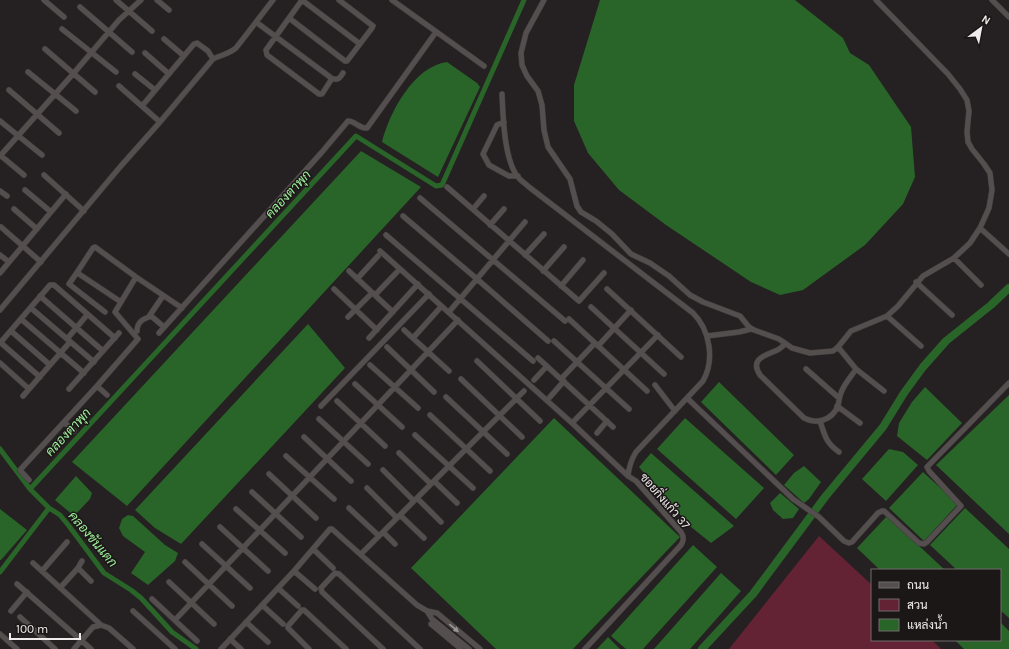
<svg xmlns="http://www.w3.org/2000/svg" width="1009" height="649" viewBox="0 0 1009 649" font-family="Karla,Sarabun,sans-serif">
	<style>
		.green { fill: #642235 }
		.water { fill: #296529 }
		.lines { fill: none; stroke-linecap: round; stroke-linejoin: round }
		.canal { stroke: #296529; stroke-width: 5 }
		.river { stroke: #296529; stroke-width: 8 }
		.street-casing { stroke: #403c3c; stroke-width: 6 }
		.street { stroke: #544e4f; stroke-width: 5 }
		.oneway { fill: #9a9596 }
		.labels { text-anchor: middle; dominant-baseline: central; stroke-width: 3; stroke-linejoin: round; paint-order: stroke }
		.street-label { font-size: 12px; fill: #f0eced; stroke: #1b1717 }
		.water-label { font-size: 13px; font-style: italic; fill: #9ff19c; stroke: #1b1717 }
	</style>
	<rect width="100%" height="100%" fill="#252021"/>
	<path class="green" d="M819,536L872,585V640H932L941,649H729Z"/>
	<path class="water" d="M600,0H795L843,38L850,53L869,65L911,127L915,177L903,204L865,245L803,290L780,295L751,282L666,225L619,190L588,153L574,121V85Z
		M447,62L477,83L480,87L438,177L382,142C389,113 414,66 447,62Z
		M361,151L421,187L127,506L72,462Z
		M308,324L345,368L181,544L155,528L135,510Z
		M719,382L794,455L776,475L701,402Z
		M925,387L962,423L927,460L897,436L899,423L912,402Z
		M1009,395V534L936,465Z
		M554,418L680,537L573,649H496L411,568Z
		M685,418L764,488L736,519L657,449Z
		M889,449L903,452L918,465L886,501L862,479Z
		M651,453L734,526L711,543L691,527L639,467Z
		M804,466L821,482L809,499L804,503L784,485L794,473Z
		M923,472L958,504L924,541L889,508Z
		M76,476L92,493L90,499L74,516L55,500Z
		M780,493L799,509L793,518L783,519L773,510L770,503Z
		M965,508L1009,549V618L1000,610V570H957L930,545Z
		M0,509L27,530L1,560H0Z
		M128,515L133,516L165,545L178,553L175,561L148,585L131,573L145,552L123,536L119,528L122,519Z
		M887,516L945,570H880L857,548Z
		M693,545L717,567L643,649H626L611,636Z
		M721,573L741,591L690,649H654Z
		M1000,622L1009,631V649H964L955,640H1000Z
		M608,637L620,649H597Z"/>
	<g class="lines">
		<path class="canal" d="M0,449L30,489L49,508L60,515L69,526L104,573L131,590L141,598L172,632L196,649
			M30,489L356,136L436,186L442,185L524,0
			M0,572L49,508"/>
		<path class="river" d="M702,649L753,594L825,497L883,427L904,393L923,367L946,341L991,305L1009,288"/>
		<defs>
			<path id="street" d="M44,0L64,17
				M116,0L152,31
				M157,0L169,10
				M302,0L360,44
				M392,0L484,66
				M544,0L526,33L521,53L522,65L527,76L538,91L542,105L544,130L548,147L570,179L577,206L581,212L596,221L612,234L631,254L650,263L669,276L690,295L703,302L740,316L749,327L754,330L779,339L792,348L810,353L833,351L838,347L851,331L887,316L898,306L923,276L954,258L970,243L980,228L989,208L992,190L990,173L984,164L972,149L968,142L967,132L969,111L967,100L960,89L948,74L876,0
				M992,0L1009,17
				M80,7L132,52
				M289,18L345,61H347L372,28L373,26L339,0
				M256,22L330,77L331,80L322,94H319L267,55L266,50L302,0
				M62,29L116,72
				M164,39L184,56
				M45,49L95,92
				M145,53L169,74
				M28,72L76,111
				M135,74L155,90
				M331,78C338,81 340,78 343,73
				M119,86L160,122
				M9,90L59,133
				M502,94C503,116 504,160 518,177C521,181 526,184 529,187L693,313C710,330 715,360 703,381L636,452C631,460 629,466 628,476L636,481L681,532C684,537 684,540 681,545L585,649
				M142,106L194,44L197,43L208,51L213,59
				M0,121L42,155
				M504,122L497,125L483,154L489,165L509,176H518
				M0,155L24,175
				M0,156L73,74L119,20L141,0
				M44,175L84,211
				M447,187L579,301L604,273
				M25,190L51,212
				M0,191L7,196
				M420,198L565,321
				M14,209L37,229
				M473,209L484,196
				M403,216L477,279L548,341
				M490,225L504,209
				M1,227L41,262
				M980,228L1009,254
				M386,235L533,361
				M380,251L572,423L628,476
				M0,255L9,262
				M525,255L544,234
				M954,258L981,285
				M78,271L69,284L105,312
				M349,271L393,312
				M543,271L564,247
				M0,273L66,194
				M357,279L378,256
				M916,282L952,315
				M561,286L583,260
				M334,289L377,330
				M607,289L681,357
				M375,295L397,272
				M40,296L103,351
				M163,296L150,315L164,327
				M121,302L79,274L78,271L93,248L95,247L136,277
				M591,307L664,374
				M31,308L94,362
				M0,310L120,167L160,122L213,59C221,55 229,54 236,48L273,0
				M449,312L525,222
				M887,316L921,346
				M348,317L372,293
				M21,319L84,373
				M569,319L647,391
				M404,330L449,371
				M11,331L50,365
				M137,331C137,322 143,319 151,316
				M159,333L322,152L348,121C355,121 360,129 367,128L436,32
				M707,336L739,332L751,329
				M369,338L418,284
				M413,338L439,309
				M67,339L87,315
				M554,341L629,409
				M0,343L50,285H54L115,338
				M1,343L40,377
				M785,344C782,347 779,350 775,351C763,356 750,360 760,375L804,418C817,425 832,420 838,406C839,402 839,397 841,393C844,384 851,377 856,369
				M598,346L631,310
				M387,347L434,392
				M838,347L856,369L884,391
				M538,358L613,427
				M477,361L540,421
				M0,363L29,389
				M370,365L418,408
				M806,369L839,398
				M461,379L522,437
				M561,379L595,343
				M534,380L547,366
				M355,384L402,427
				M655,385L675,411
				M97,386L107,395
				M69,389L119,333
				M23,396L70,342
				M446,397L507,454
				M550,397L564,381
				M687,398L793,499L819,517L844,541L849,543L852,542L878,513L882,511H884L919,543L924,544L927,542L961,506L929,471L927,467L1009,383
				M337,401L385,446
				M321,406L429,294
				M837,406L860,423
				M430,415L490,471
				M319,419L368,464
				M820,421C825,436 826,443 839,452
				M64,422L74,431
				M572,423L658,335
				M597,433L607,421
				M415,435L473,488
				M304,437L351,481
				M399,453L431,484
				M286,456L334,499
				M383,470L414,501
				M269,474L316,518
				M29,480L20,470L97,386L138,339L115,312L136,277L182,308
				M434,481L457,503
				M367,488L397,518
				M252,492L301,537
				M417,498L441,522
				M349,508L379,536
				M236,509L285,553
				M400,515L424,538
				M220,527L268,571
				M383,532L395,544
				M202,544L250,588
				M313,549L333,568
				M361,554L524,391
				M185,562L232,606
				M33,563L101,625
				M78,568L91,581
				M42,571L67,542
				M294,571L315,589
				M169,582L214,624
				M17,584L91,649
				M60,588L78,568L82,561
				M278,588L298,606
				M152,599L197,641
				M262,605L283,624
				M11,611L27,592
				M133,611L175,649
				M427,611L432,619L469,649
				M20,617L55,649
				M175,620L458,320
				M246,622L268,642
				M431,624L461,649
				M0,634L17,649
				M230,639L241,649
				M74,649L93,627L101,625L109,628L133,649
				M221,649L294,571L330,529H332L417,605L427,611L437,613L480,649
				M309,649L288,628V626L302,610H304L346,649
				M383,649L322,592L321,588L335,573L339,574L420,649"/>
		</defs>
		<use href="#street" class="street-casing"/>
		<use href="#street" class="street"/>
	</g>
	<defs><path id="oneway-solid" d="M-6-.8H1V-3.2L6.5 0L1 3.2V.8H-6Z"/></defs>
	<use class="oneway" href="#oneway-solid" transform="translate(454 628) rotate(40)"/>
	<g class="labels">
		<g class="street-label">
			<text transform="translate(665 501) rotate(49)">ซอยกิ่งแก้ว 37</text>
		</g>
		<g class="water-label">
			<text transform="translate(288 194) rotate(-47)">คลองตาพุก</text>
			<text transform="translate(68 432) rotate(-47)">คลองตาพุก</text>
			<text transform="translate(93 539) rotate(50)">คลองขันแตก</text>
		</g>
	</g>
	<rect x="871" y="569" width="130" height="72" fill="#1b1717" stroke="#706c6d"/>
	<rect x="879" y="582" width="20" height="6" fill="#544e4f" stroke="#706c6d"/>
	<text x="907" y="589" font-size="12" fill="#f0eced">ถนน</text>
	<rect x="879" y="599" width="20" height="12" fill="#642235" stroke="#706c6d"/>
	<text x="907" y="609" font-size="12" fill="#f0eced">สวน</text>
	<rect x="879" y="619" width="20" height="12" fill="#296529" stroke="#706c6d"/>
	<text x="907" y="629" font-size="12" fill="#f0eced">แหล่งน้ำ</text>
	<g transform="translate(981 28) rotate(32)" stroke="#1b1717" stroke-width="3" paint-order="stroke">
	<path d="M0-3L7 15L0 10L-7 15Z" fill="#f0eced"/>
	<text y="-6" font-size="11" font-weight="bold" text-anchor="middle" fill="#f0eced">N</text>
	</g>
	<path d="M10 633v6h70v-6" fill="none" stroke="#f0eced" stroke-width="2"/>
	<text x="16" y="633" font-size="12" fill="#f0eced" stroke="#1b1717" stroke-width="3" paint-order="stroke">100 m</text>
</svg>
